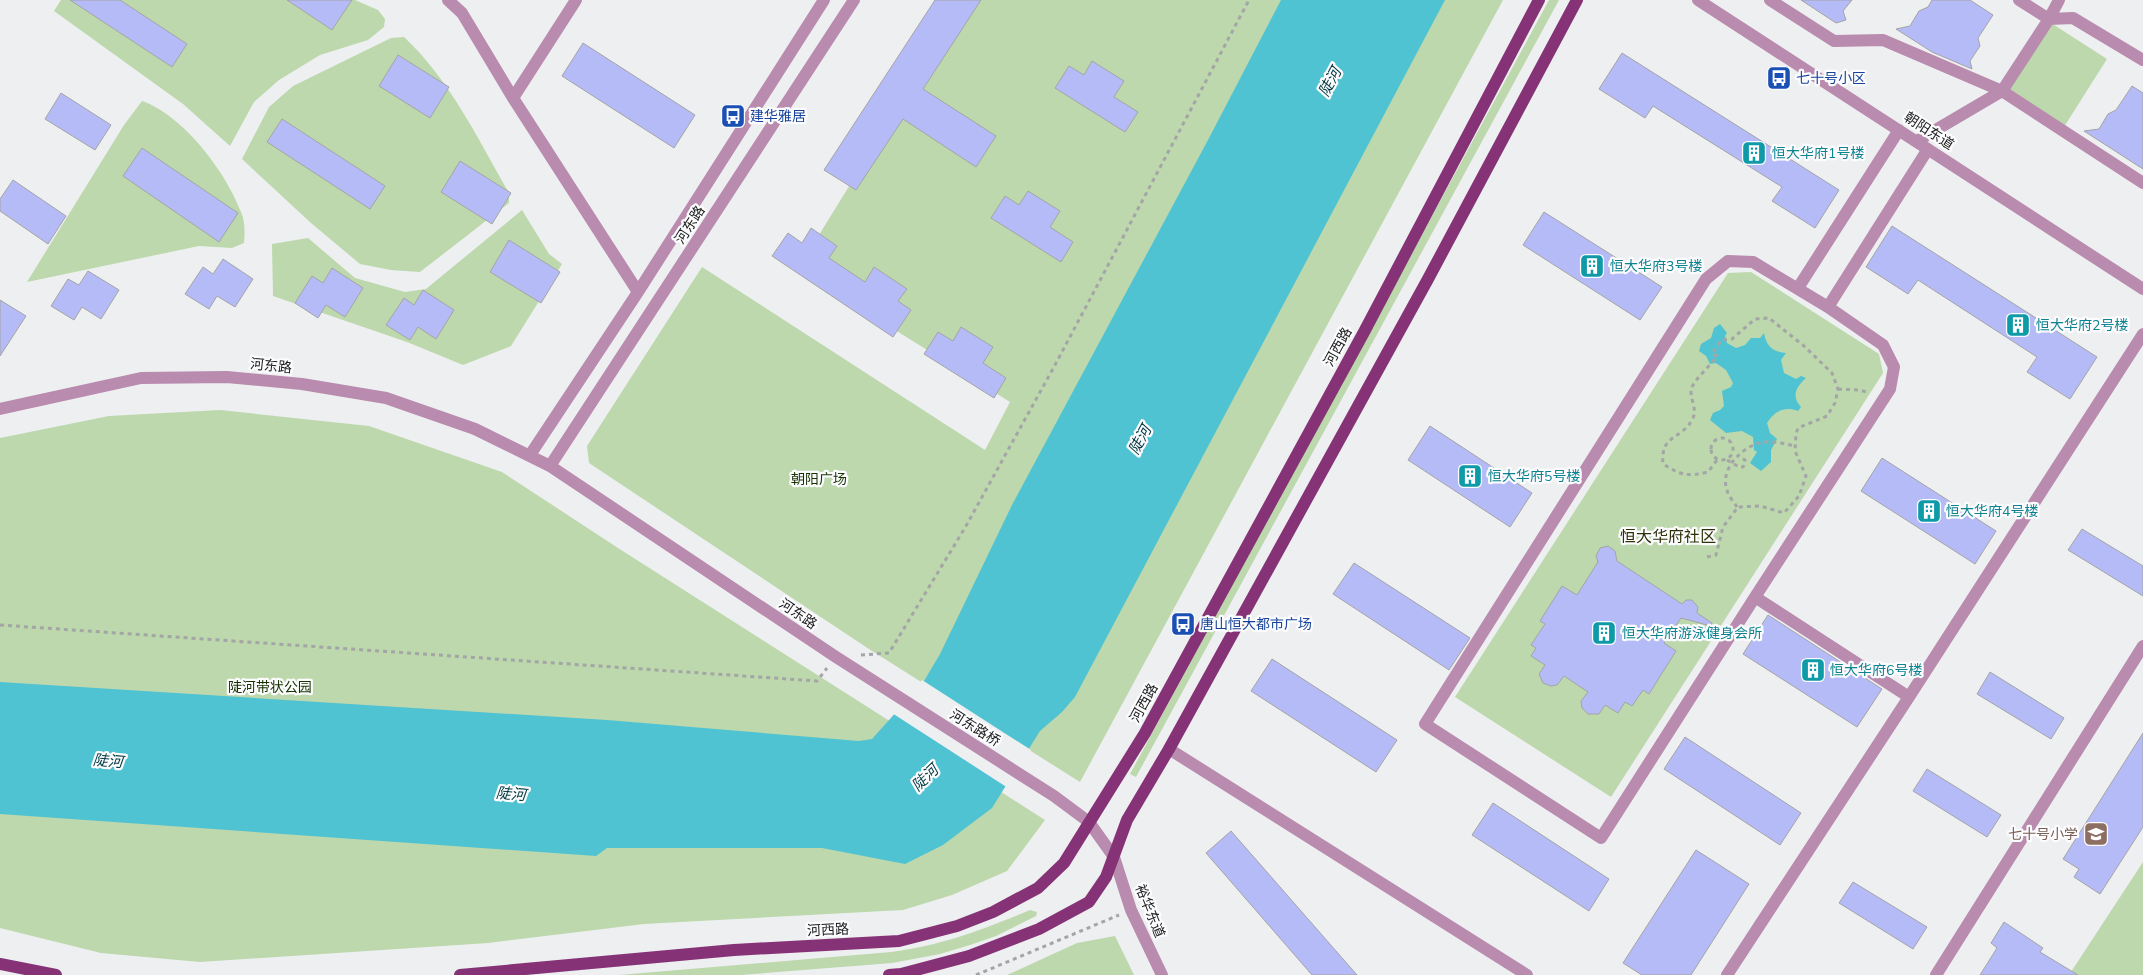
<svg xmlns="http://www.w3.org/2000/svg" width="2143" height="975" viewBox="0 0 2143 975" font-family="'Nunito Sans','Noto Sans SC',sans-serif">
	<style>
		.green { fill: #bcd8ac }
		.water { fill: #50c3d3 }
		.pier { fill: #eeeff1 }
		.building { fill: #b5bbf6; stroke: #a4a4a6 }
		.lines { fill: none; stroke-linecap: round; stroke-linejoin: round }
		.path { stroke: #a4a5a6; stroke-width: 3; stroke-dasharray: 4 4; stroke-linecap: butt }
		.minor { stroke: #b98bae; stroke-width: 12 }
		.major { stroke: #853376; stroke-width: 12 }
		.labels { text-anchor: middle; dominant-baseline: central; stroke-width: 4.5; stroke-linejoin: round; paint-order: stroke }
		.transit-label { font-size: 14px; fill: #164399; stroke: #fcfcfe; text-anchor: start }
		.street-label { font-size: 14px; fill: #181919; stroke: #fcfcfe }
		.culture-label { font-size: 14px; fill: #0d838f; stroke: #fcfcfe; text-anchor: start }
		.park-label { font-size: 14px; fill: #173302; stroke: #fcfcfe }
		.education-label { font-size: 14px; fill: #785e54; stroke: #fcfcfe; text-anchor: end }
		.water-label { font-size: 15px; font-style: italic; fill: #033b42; stroke: #fcfcfe }
		.quarter-label { font-size: 16px; fill: #2e3108; stroke: #fcfcfe }
	</style>
	<rect width="100%" height="100%" fill="#eeeff1"/>
	<path class="green" d="M61,0H355L378,10L385,19L384,27L368,40L320,55L279,80L254,102L230,146L183,104L54,11Z
		M964,0H1503L1080,782L869,649L589,463L587,446L702,267L985,450L1010,402L798,269Z
		M1549,0H1559L1136,777L1130,774Z
		M2051,23L2107,59L2062,130L2005,94Z
		M404,37C450,80 478,139 509,193V203L420,272L391,270L360,264L311,223L242,159L269,107L293,86L391,38Z
		M142,101C183,115 226,172 241,212C245,221 245,233 244,243L232,248L199,246L27,282L124,125Z
		M522,210L549,254L562,264L511,346L463,365L407,342L273,296L272,244L308,238L355,278L405,292L426,289Z
		M1751,272L1879,354L1883,373L1611,797L1455,697L1728,273Z
		M220,410L369,426L502,472L618,548L1045,820L1007,871L952,895L903,910L644,924L488,943L200,962L101,953L0,928V438L109,416Z
		M2143,862V975H2069Z
		M1030,910L1037,912L1036,916L996,936L970,945L940,954L892,963L741,975H619L891,952C943,945 982,930 1030,910Z
		M1115,936L1134,975H1007L1077,943Z"/>
	<path class="water" d="M1281,0H1445L1075,697L1062,712L1040,731L992,808L943,845L905,864L822,848H607L596,856L0,814V682L607,720L859,741L872,739L924,681L940,654L1012,505L1208,140Z
		M1720,324L1727,333L1725,336L1727,343L1736,348L1745,345L1751,338H1760L1764,333C1766,346 1773,352 1786,353L1781,360L1784,373L1796,379L1801,376L1806,378C1796,387 1791,396 1801,407L1798,411C1785,406 1774,411 1767,423L1770,433L1777,439L1771,450V462L1761,471L1750,463L1757,452L1754,450L1753,437L1742,431L1726,433L1710,420L1713,413L1720,410L1724,406L1722,391L1731,387L1733,383L1726,370L1716,363L1710,364L1706,356L1699,351L1701,344L1711,338L1714,328Z"/>
	<path class="pier" d="M922,680L1031,750L1008,788L892,713Z"/>
	<path class="building" d="M70,0H120L187,44L172,67Z
		M287,0H352L332,30Z
		M935,0H981L923,89L996,136L976,167L903,119L856,190L824,170Z
		M1801,0H1852L1843,11L1846,20L1836,23Z
		M1932,0H1970L1993,15L1978,38L1980,46L1970,61L1972,69L1932,52L1896,29L1910,26L1919,11L1928,7Z
		M583,43L695,115L674,148L562,76Z
		M1622,53L1839,190L1815,228L1772,201L1782,187L1653,106L1645,118L1599,89Z
		M398,55L449,87L430,118L379,86Z
		M1092,61L1124,81L1114,97L1138,112L1125,132L1055,88L1069,66L1084,75Z
		M2132,86L2143,93V169L2084,131L2099,129L2108,114L2116,110Z
		M61,93L111,125L95,150L45,119Z
		M282,119L385,186L370,209L267,142Z
		M142,148L238,213L219,242L123,176Z
		M460,161L511,193L492,224L441,192Z
		M13,180L66,216L48,244L0,211V199Z
		M1028,191L1060,211L1050,227L1073,242L1061,262L991,218L1005,196L1019,205Z
		M1544,212L1662,287L1640,320L1523,245Z
		M1892,226L2097,357L2070,399L2027,372L2037,357L1918,280L1908,294L1866,267Z
		M811,228L837,246L829,258L865,282L874,267L907,289L898,301L911,310L893,337L772,256L788,233L802,243Z
		M509,240L560,272L541,303L490,272Z
		M223,259L253,279L235,307L217,296L209,309L185,294L203,267L213,274Z
		M332,268L363,288L345,317L326,305L318,318L295,303L312,276L323,283Z
		M88,271L119,290L101,319L82,307L74,320L51,306L68,279L79,285Z
		M423,290L454,310L436,339L418,327L410,340L386,325L404,298L414,305Z
		M0,300L26,316L0,356Z
		M961,327L993,347L983,363L1006,378L994,398L924,354L938,332L953,341Z
		M1430,426L1532,493L1510,527L1408,460Z
		M1882,458L1996,531L1975,564L1861,491Z
		M2082,529L2143,566V596L2068,550Z
		M1608,546L1615,551L1617,561L1682,604L1686,600H1692L1698,607L1697,613L1712,623L1711,626L1681,618L1664,643L1676,651L1649,694L1643,690L1632,706L1625,702L1618,713L1605,705L1599,714H1588L1582,708L1581,701L1588,692L1564,676L1557,685L1551,686L1543,683L1539,674L1545,665L1531,656L1536,648L1531,645L1545,624L1540,621L1562,586L1577,595L1598,562L1596,556L1600,548Z
		M1354,563L1470,638L1449,670L1333,594Z
		M1768,615L1882,689L1857,727L1743,654Z
		M1272,659L1397,740L1376,772L1251,691Z
		M1990,672L2064,718L2051,739L1977,694Z
		M2143,733V827L2100,894L2074,877L2079,869L2063,859Z
		M1685,737L1801,813L1780,845L1664,769Z
		M1927,769L2001,815L1987,837L1913,791Z
		M1493,803L1609,879L1589,911L1472,835Z
		M1231,831L1357,975H1312L1206,853Z
		M1696,850L1749,884L1691,975H1642L1623,963Z
		M1853,882L1927,927L1913,949L1839,903Z
		M2004,922L2043,948L2040,952L2078,975H1980L1997,948L1991,943Z"/>
	<g class="lines">
		<path class="path" d="M1838,389L1859,390L1867,392
			M1711 449a11 11 0 1 1 22 0a11 11 0 1 1-22 0Z
			M1727,460L1739,467H1743L1745,464V460L1737,455
			M1737,507C1734,502 1728,496 1727,490C1719,468 1744,445 1764,442C1775,441 1785,444 1795,446
			M1707,557L1716,555L1723,527L1738,507L1760,506L1784,513L1799,496L1806,476L1795,451L1796,434L1798,428L1827,416L1835,403L1838,389L1832,373L1804,346L1769,318L1755,319L1732,339L1721,340L1712,354L1717,356C1711,365 1696,378 1692,387C1688,397 1698,408 1693,418C1682,441 1660,433 1663,464C1681,475 1687,477 1708,472L1717,460
			M0,625L817,681L827,668
			M861,655L889,653L966,526L1055,365L1249,0
			M976,975L1119,915"/>
		<path class="minor" d="M448,0L462,13L513,98L638,292
			M1698,0L2143,289
			M1770,0L1834,41L1883,40L2002,91L2143,183
			M2019,0L2049,19L2073,18L2143,60
			M513,98L576,0
			M1917,141L2002,91L2049,19L2059,0
			M1728,261L1753,262L1828,307L1883,345L1894,367L1890,389L1755,597L1601,838L1425,724L1706,279Z
			M1798,288L1899,130
			M1828,307L1928,149
			M0,409L141,378L227,377L302,384L386,398L475,429L550,466L836,657L1054,796L1089,822L1114,857L1131,910L1162,975
			M530,455L638,292L824,0
			M550,466L854,0
			M1755,597L1909,697
			M1169,749L1527,975
			M1727,975L1909,697L2143,334
			M1936,975L2143,646"/>
		<path class="major" d="M0,964L56,975
			M460,975L734,950L899,941L957,926L993,912L1038,888L1064,863L1145,733L1364,332L1539,0
			M889,975L901,974L969,956L1039,929L1089,902L1106,877L1127,820L1169,749L1428,279L1577,0"/>
	</g>
	<defs>
		<symbol id="bus-square" viewBox="-11 -11 22 22"><rect x="-9" y="-9" width="18" height="18" rx="4" fill="#1a4fb4" stroke="#fcfcfe"/><path d="M-5-6H5V4H4V6H2V4H-2V6H-4V4H-5ZM-3.5-4V0h7V-4ZM-3.5 1.2v1.5H-2V1.2ZM2 1.2v1.5H3.5V1.2Z" fill="#fff"/></symbol>
		<symbol id="building-square" viewBox="-11 -11 22 22"><rect x="-9" y="-9" width="18" height="18" rx="4" fill="#0f9aa8" stroke="#fcfcfe"/><path d="M-4-6H4V6H1V3H-1V6H-4ZM-2.5-4.3h1.7v1.8h-1.7ZM.8-4.3h1.7v1.8H.8ZM-2.5-1h1.7V.8h-1.7ZM.8-1h1.7V.8H.8Z" fill="#fff"/></symbol>
		<symbol id="school-square" viewBox="-11 -11 22 22"><rect x="-9" y="-9" width="18" height="18" rx="4" fill="#8d6e63" stroke="#fcfcfe"/><path d="M0-5L7-2L0 1L-7-2ZM-4 1L0 2.5L4 1V4Q0 6-4 4Z" fill="#fff"/></symbol>
	</defs>
	<g fill-rule="evenodd">
		<use href="#bus-square" x="1765" y="64" width="28" height="28"/>
		<use href="#bus-square" x="719" y="102" width="28" height="28"/>
		<use href="#building-square" x="1740" y="139" width="28" height="28"/>
		<use href="#building-square" x="1578" y="252" width="28" height="28"/>
		<use href="#building-square" x="2004" y="311" width="28" height="28"/>
		<use href="#building-square" x="1456" y="462" width="28" height="28"/>
		<use href="#building-square" x="1915" y="497" width="28" height="28"/>
		<use href="#bus-square" x="1169" y="610" width="28" height="28"/>
		<use href="#building-square" x="1590" y="619" width="28" height="28"/>
		<use href="#building-square" x="1799" y="656" width="28" height="28"/>
		<use href="#school-square" x="2082" y="820" width="28" height="28"/>
	</g>
	<g class="labels">
		<g class="transit-label">
			<text x="1796" y="78">七十号小区</text>
			<text x="750" y="116">建华雅居</text>
			<text x="1200" y="624">唐山恒大都市广场</text>
		</g>
		<g class="street-label">
			<text transform="translate(1929 131) rotate(33)">朝阳东道</text>
			<text transform="translate(690 225) rotate(-57)">河东路</text>
			<text transform="translate(1338 347) rotate(-61)">河西路</text>
			<text transform="translate(271 366) rotate(6)">河东路</text>
			<text transform="translate(798 614) rotate(34)">河东路</text>
			<text transform="translate(1144 703) rotate(-61)">河西路</text>
			<text transform="translate(975 728) rotate(32)">河东路桥</text>
			<text transform="translate(1150 911) rotate(68)">裕华东道</text>
			<text transform="translate(828 930) rotate(-3)">河西路</text>
		</g>
		<g class="culture-label">
			<text x="1772" y="153">恒大华府1号楼</text>
			<text x="1610" y="266">恒大华府3号楼</text>
			<text x="2036" y="325">恒大华府2号楼</text>
			<text x="1488" y="476">恒大华府5号楼</text>
			<text x="1946" y="511">恒大华府4号楼</text>
			<text x="1622" y="633">恒大华府游泳健身会所</text>
			<text x="1830" y="670">恒大华府6号楼</text>
		</g>
		<g class="park-label">
			<text x="819" y="479">朝阳广场</text>
			<text x="270" y="687">陡河带状公园</text>
		</g>
		<g class="education-label">
			<text x="2078" y="834">七十号小学</text>
		</g>
		<g class="water-label">
			<text transform="translate(1330 82) rotate(-62)">陡河</text>
			<text transform="translate(1140 440) rotate(-62)">陡河</text>
			<text transform="translate(108 761) rotate(5)">陡河</text>
			<text transform="translate(925 778) rotate(-44)">陡河</text>
			<text transform="translate(511 794) rotate(5)">陡河</text>
		</g>
		<g class="quarter-label">
			<text x="1668" y="537">恒大华府社区</text>
		</g>
	</g>
</svg>
